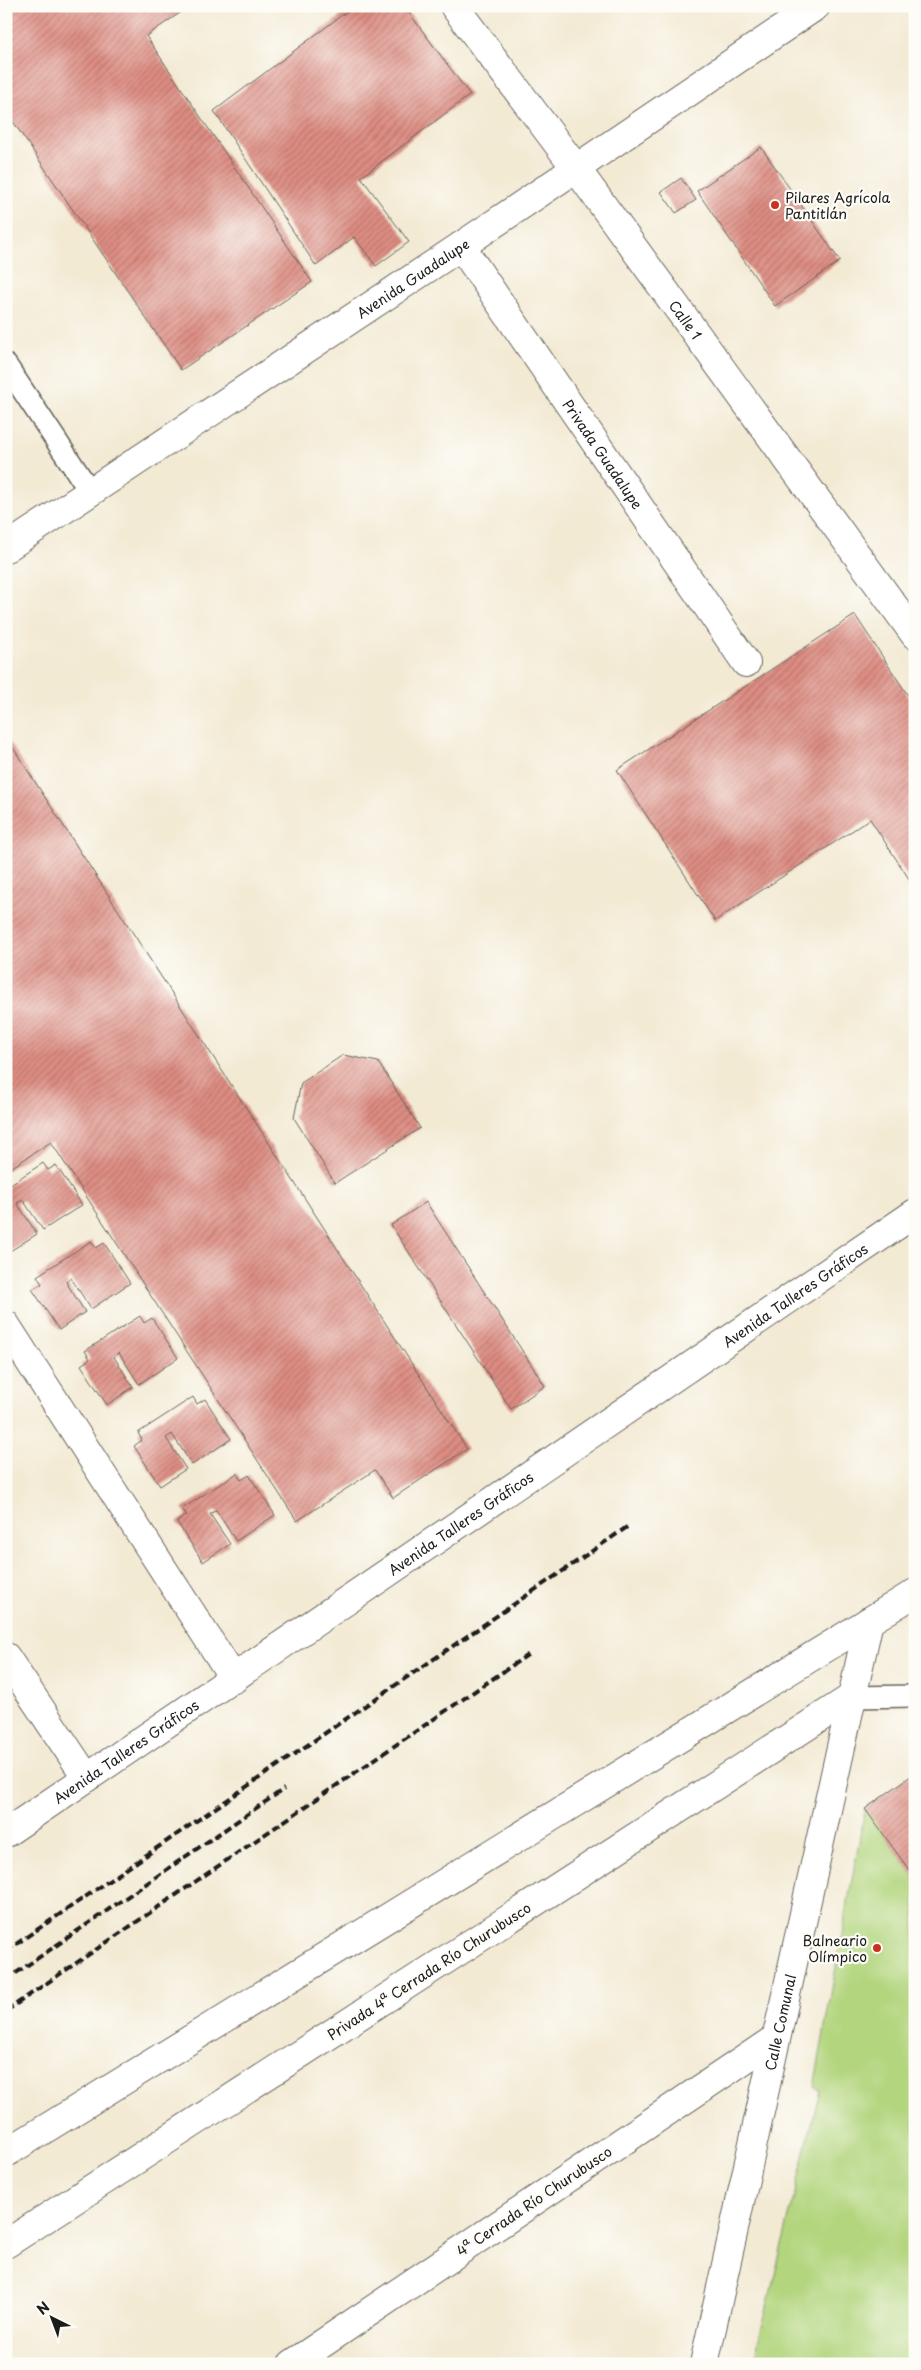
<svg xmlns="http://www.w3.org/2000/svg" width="921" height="2370" viewBox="0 0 921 2370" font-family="'Playpen Sans',sans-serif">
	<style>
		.garden { fill: #b2d57e; stroke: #67784d }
		.building { fill: url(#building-hatch) }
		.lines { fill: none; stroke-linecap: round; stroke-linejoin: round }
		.lane-casing { stroke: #67645c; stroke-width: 24 }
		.street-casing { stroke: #67645c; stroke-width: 30 }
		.primary-casing { stroke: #67645c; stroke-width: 30 }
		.lane { stroke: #fff; stroke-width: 21 }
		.street { stroke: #fff; stroke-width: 28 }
		.primary { stroke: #fff; stroke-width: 28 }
		.rail { stroke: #1c1c1c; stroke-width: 4; stroke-dasharray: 8 4; stroke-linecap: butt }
		.poi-dot { fill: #c8321e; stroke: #fdfcf7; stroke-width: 2 }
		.labels { text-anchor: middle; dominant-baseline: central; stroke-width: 4.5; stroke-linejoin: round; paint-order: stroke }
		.poi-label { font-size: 14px; fill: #1c1c1c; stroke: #fdfcf7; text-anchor: start }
		.street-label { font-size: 14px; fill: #1c1c1c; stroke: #fdfcf7 }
	</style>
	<defs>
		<pattern id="building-hatch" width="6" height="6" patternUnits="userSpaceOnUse" patternTransform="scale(1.25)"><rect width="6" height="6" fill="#de8d83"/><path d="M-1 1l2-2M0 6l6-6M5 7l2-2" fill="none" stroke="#b3726a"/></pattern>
	</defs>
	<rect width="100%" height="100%" fill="#fdfcf7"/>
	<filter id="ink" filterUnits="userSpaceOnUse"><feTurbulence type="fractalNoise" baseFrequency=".02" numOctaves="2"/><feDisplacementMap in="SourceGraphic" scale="10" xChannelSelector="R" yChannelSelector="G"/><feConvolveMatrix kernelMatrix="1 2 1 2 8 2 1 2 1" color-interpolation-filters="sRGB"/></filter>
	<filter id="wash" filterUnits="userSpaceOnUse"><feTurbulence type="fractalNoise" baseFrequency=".0096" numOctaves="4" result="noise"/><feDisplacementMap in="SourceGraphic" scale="20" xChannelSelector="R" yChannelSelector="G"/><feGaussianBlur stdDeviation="1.12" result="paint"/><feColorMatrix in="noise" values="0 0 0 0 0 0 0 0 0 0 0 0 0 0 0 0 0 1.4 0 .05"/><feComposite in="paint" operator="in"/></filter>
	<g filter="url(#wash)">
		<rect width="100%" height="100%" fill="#f3ead4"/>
		<path class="garden" d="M915,1773V2364H753L820,2090L814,2087L865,1809Z"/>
		<g id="blocks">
			<path class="building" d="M6,6H190L146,36L312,282L181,370L6,111Z
				M354,6H404L470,95L361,177L409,242L376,266L354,237L316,266L214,111Z
				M761,147L840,261L775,306L697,191Z
				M681,178L696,200L676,213L661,192Z
				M855,615L915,706V888L870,819L715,921L617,770Z
				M6,737L467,1449L393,1498L375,1470L297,1521L51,1142L6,1171Z
				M343,1055L378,1062L420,1128L335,1183L294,1118L301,1083Z
				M43,1163L48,1170L56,1165L82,1205L43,1230L23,1200L17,1203L37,1234L10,1251L6,1245V1187Z
				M426,1202L545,1386L511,1409L391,1225Z
				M91,1241L96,1248L104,1243L130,1283L91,1309L71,1278L66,1282L85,1312L59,1330L32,1289L42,1284L37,1276Z
				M140,1316L144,1323L152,1318L178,1358L139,1384L119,1353L114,1357L133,1387L107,1405L81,1365L90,1359L85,1351Z
				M193,1397L197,1404L205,1399L231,1439L192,1465L172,1434L166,1438L186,1469L160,1486L134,1446L142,1440L138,1433Z
				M237,1473L241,1480L249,1475L275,1515L236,1541L216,1510L210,1514L230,1544L203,1562L177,1522L187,1515L182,1509Z
				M915,1773V1878L865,1809Z"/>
		</g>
	</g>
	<g filter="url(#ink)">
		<use href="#blocks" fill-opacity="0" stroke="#67645c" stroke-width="1"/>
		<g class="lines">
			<defs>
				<path id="lane" d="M6,365L91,493
					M852,1697L915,1696"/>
				<g id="street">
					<path id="s1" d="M454,6L575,167L915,635"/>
					<path id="s2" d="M461,246L746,663"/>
					<path id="s3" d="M6,548L461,246L816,6"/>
					<path d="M6,1325L234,1679"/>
					<path d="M6,1657L87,1778"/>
					<path d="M6,2244L852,1697"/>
					<path d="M292,2364L776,2038"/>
					<path id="s4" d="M704,2364L869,1621"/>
				</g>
				<g id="primary">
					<path id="s5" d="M6,1833L915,1213"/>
					<path d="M6,2153L915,1593"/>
				</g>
			</defs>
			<use href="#lane" class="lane-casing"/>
			<use href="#street" class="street-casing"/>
			<use href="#primary" class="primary-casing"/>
			<use href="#lane" class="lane"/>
			<use href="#street" class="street"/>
			<use href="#primary" class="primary"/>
			<path class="rail" d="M6,1951L630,1525
				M6,1980L284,1789
				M6,2011L529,1654"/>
		</g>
	</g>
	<g class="poi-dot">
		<circle cx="775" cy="205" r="5"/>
		<circle cx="877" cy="1948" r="5"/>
	</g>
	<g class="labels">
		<g class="poi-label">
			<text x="785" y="197">Pilares Agrícola<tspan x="785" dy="16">Pantitlán</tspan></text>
			<text x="867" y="1940" text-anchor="end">Balneario<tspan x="867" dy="16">Olímpico</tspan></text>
		</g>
		<g class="street-label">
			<text stroke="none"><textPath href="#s3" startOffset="488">Avenida Guadalupe</textPath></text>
			<text stroke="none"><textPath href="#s1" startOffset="390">Calle 1</textPath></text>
			<text stroke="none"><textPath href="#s2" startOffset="252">Privada Guadalupe</textPath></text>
			<text stroke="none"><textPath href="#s5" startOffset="955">Avenida Talleres Gráficos</textPath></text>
			<text stroke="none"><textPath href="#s5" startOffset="550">Avenida Talleres Gráficos</textPath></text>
			<text stroke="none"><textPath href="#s5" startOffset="145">Avenida Talleres Gráficos</textPath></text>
			<text transform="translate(429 1971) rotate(-33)">Privada 4ª Cerrada Río Churubusco</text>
			<text stroke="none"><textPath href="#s4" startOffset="350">Calle Comunal</textPath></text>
			<text transform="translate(534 2201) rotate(-34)">4ª Cerrada Río Churubusco</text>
		</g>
	</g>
	<rect width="921" height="2370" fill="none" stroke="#fdfcf7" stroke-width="25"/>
	<g transform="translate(52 2318) rotate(318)" stroke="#fdfcf7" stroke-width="4" paint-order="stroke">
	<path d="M0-4L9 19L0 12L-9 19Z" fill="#1c1c1c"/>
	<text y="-8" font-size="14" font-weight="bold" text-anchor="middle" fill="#1c1c1c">N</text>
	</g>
</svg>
